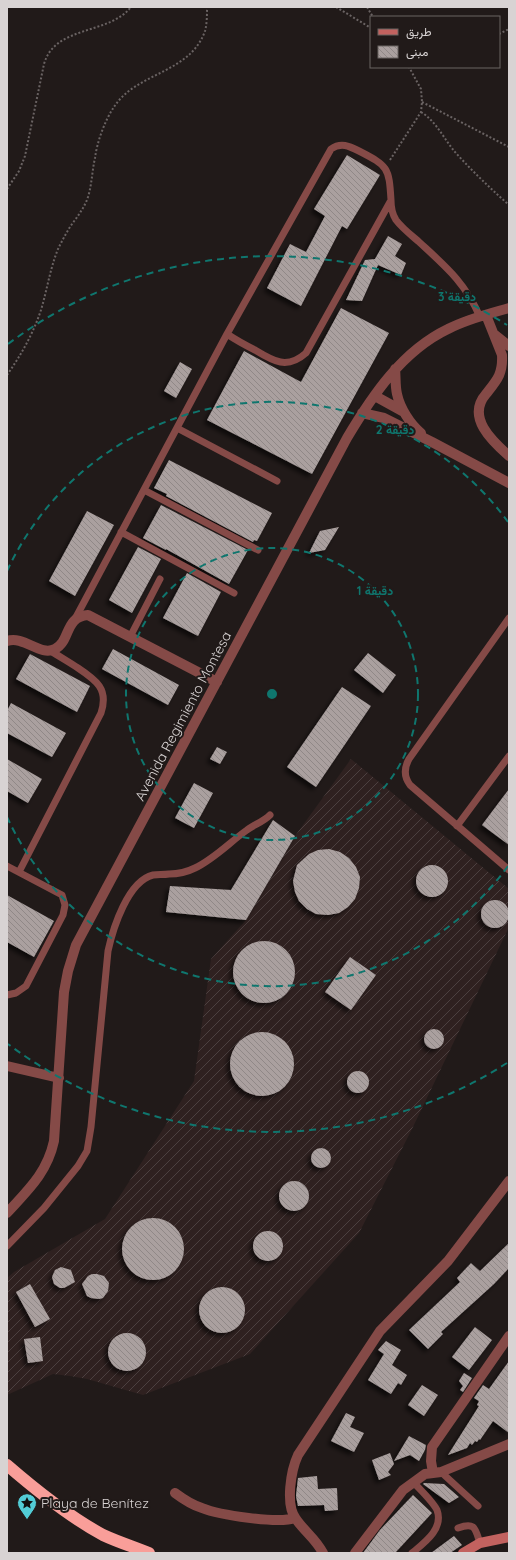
<svg xmlns="http://www.w3.org/2000/svg" width="516" height="1560" viewBox="0 0 516 1560" font-family="Quicksand,Vazirmatn,sans-serif">
	<style>
		.industrial { fill: url(#industrial-furrows) }
		.building { fill: url(#building-back-hatch); filter: url(#shadow) }
		.lines { fill: none; stroke-linecap: round; stroke-linejoin: round }
		.path { stroke: #6a6363; stroke-width: 2; stroke-dasharray: 2 2; stroke-linecap: butt }
		.lane { stroke: #854a47; stroke-width: 7 }
		.street { stroke: #854a47; stroke-width: 10 }
		.secondary { stroke: #c2625f; stroke-width: 10 }
		.highway { stroke: #f99e99; stroke-width: 12 }
		.ring { fill: none; stroke: #0f766e; stroke-width: 2; stroke-dasharray: 7 5 }
		.labels { text-anchor: middle; dominant-baseline: central; stroke-width: 4; stroke-linejoin: round; paint-order: stroke }
		.street-label { font-size: 14px; fill: #d8d3d3; stroke: #211a19 }
		.poi-label { font-size: 14px; fill: #d8d3d3; stroke: #211a19; text-anchor: start }
		.centre { fill: #0f766e; stroke: #211a19; stroke-width: 2 }
		.ring-label { font-size: 12px; text-anchor: middle; font-weight: bold; fill: #0f766e; stroke: #211a19; stroke-width: 4; stroke-linejoin: round; paint-order: stroke }
	</style>
	<defs>
		<pattern id="industrial-furrows" width="10" height="10" patternUnits="userSpaceOnUse"><rect width="10" height="10" fill="#2f2120"/><path d="M-1 1l2-2M0 10L10 0M9 11l2-2" fill="none" stroke="#4c4040"/></pattern>
		<pattern id="building-back-hatch" width="6" height="6" patternUnits="userSpaceOnUse"><rect width="6" height="6" fill="#aaa09f"/><path d="M-1 5l2 2M0 0l6 6M5-1l2 2" fill="none" stroke="#908887"/></pattern>
		<filter id="shadow"><feDropShadow dx="-3.5" dy="3.5" stdDeviation="2" flood-color="#0009"/></filter>
	</defs>
	<rect width="100%" height="100%" fill="#211a19"/>
	<path class="industrial" d="M351,759L509,889V927L412,1129L359,1233L250,1354L143,1395L87,1379L70,1376L53,1374L7,1395V1278L14,1272L105,1219L194,1081L211,959L246,920L295,836Z"/>
	<path class="building" d="M347,155L380,175L347,229L342,226L301,306L267,288L290,244L306,252L325,216L314,209Z
		M388,236L402,244L395,256L406,263L401,275L378,265L362,301L346,300L365,260L375,259Z
		M341,308L389,333L312,474L207,420L244,351L301,382Z
		M180,362L192,369L176,398L164,391Z
		M169,460L272,513L257,541L254,540L253,542L166,496L167,494L154,488Z
		M161,505L248,550L229,584L166,549V550L143,538Z
		M87,511L114,525L75,596L49,581Z
		M339,527L325,550L309,553L320,531Z
		M138,547L161,559L132,613L109,600Z
		M187,573L221,592L198,636L163,618Z
		M113,649L179,685L168,705L102,669Z
		M368,653L396,675L383,693L354,670Z
		M30,654L90,686L77,712L16,679Z
		M342,687L371,706L316,787L287,767Z
		M11,703L66,733L52,757L7,733V711Z
		M217,747L227,752L220,764L210,759Z
		M7,759L42,779L28,803L7,791Z
		M194,783L213,793L194,828L175,818Z
		M509,789V845L482,825Z
		M273,820L295,836L246,920L166,912L170,886L231,890Z
		M329,849L340,852L349,858L356,867L360,877L359,888L355,899L348,907L339,913L328,915L316,914L307,909L299,901L295,892L293,881L297,865L309,854L318,850Z
		M416 881a16 16 0 1 1 32 0a16 16 0 1 1-32 0Z
		M7,895L54,921L34,957L7,942Z
		M481 914a14 14 0 1 1 28 0a14 14 0 1 1-28 0Z
		M233 972a31 31 0 1 1 62 0a31 31 0 1 1-62 0Z
		M350,957L376,975L351,1010L325,992Z
		M424 1039a10 10 0 1 1 20 0a10 10 0 1 1-20 0Z
		M230 1064a32 32 0 1 1 64 0a32 32 0 1 1-64 0Z
		M347 1082a11 11 0 1 1 22 0a11 11 0 1 1-22 0Z
		M311 1158a10 10 0 1 1 20 0a10 10 0 1 1-20 0Z
		M279 1196a15 15 0 1 1 30 0a15 15 0 1 1-30 0Z
		M122 1249a31 31 0 1 1 62 0a31 31 0 1 1-62 0Z
		M253 1246a15 15 0 1 1 30 0a15 15 0 1 1-30 0Z
		M509,1243V1268L494,1284L441,1332L443,1334L428,1349L409,1330L460,1282L457,1278L471,1263L480,1271Z
		M61,1267L71,1270L75,1282L64,1288H60L54,1284L52,1277L55,1270Z
		M92,1274H97L104,1276L109,1283L108,1291L103,1298L99,1299L91,1298L87,1296L82,1284L88,1276Z
		M30,1284L50,1319L35,1327L16,1292Z
		M199 1310a23 23 0 1 1 46 0a23 23 0 1 1-46 0Z
		M475,1327L492,1340L469,1370L452,1357Z
		M108 1352a19 19 0 1 1 38 0a19 19 0 1 1-38 0Z
		M40,1337L43,1361L28,1363L24,1339Z
		M386,1341L401,1350L392,1365L407,1375L401,1385L398,1383L391,1394L368,1380L384,1354L378,1350Z
		M509,1361V1433L493,1421L480,1440L479,1439L477,1442L475,1441L472,1445L470,1443L467,1448L448,1455L479,1406L477,1405L479,1401L474,1398L483,1385L489,1389Z
		M464,1373L472,1378L463,1392L460,1390L463,1386L459,1381Z
		M422,1385L438,1395L424,1416L408,1405Z
		M346,1413L355,1417L350,1427L364,1433L354,1452L331,1441Z
		M409,1436L426,1445L425,1450L419,1461L410,1455L394,1461Z
		M390,1453L394,1464L388,1472L391,1475L379,1480L372,1460Z
		M317,1476L318,1489L337,1488L338,1510L325,1511L324,1505L298,1506L296,1496L298,1478Z
		M424,1483L444,1484L459,1497L449,1503L423,1484Z
		M413,1495L432,1513L395,1553H363L380,1530Z
		M454,1536L462,1545L450,1553H431Z"/>
	<g class="lines">
		<path class="path" d="M336,7L371,28
			M367,7L373,17
			M499,34L509,29
			M422,102L509,147
			M421,112C436,121 444,139 455,152C472,171 490,188 509,205
			M390,160L421,112L422,102L421,89L409,67
			M7,189L19,171L25,156L44,64C55,25 109,35 131,7
			M7,375C21,355 33,334 41,310C47,290 50,269 58,249C63,239 68,229 75,220C80,213 85,206 88,197C92,184 92,171 95,158C97,142 105,120 114,107C136,72 190,74 205,31C207,24 207,15 207,7"/>
		<path class="lane" d="M227,334C236,340 245,345 255,350C273,361 287,370 306,353L390,202
			M177,428L277,481
			M144,490L258,550
			M121,532L234,593
			M509,618L409,759C404,768 404,777 410,785L509,870
			M75,619L227,334L331,149C341,142 349,146 359,151C388,166 389,167 391,200C391,207 392,214 396,220C402,228 411,235 418,241C445,266 465,282 480,317
			M130,637L160,579
			M457,826L509,756
			M7,866L62,895L65,905L63,915L26,986L16,993L7,995
			M19,872L101,713C109,689 96,680 78,668C69,662 60,657 51,651
			M7,1246L44,1208L78,1166L87,1151L91,1127L108,951C113,928 128,881 153,875C158,874 163,875 169,874C178,874 187,872 195,868C214,859 230,842 247,830C255,824 263,822 270,815
			M441,1472L478,1506
			M458,1528C475,1522 475,1528 480,1543
			M412,1553C424,1543 444,1529 437,1510C433,1502 420,1489 413,1482"/>
		<path class="street" d="M486,315L502,355C503,374 497,380 486,394C466,417 492,441 509,456
			M495,335L509,346
			M395,369C396,377 395,386 397,394C400,408 410,424 421,433
			M375,396L404,412
			M362,413L384,418L432,442L509,483
			M7,641C24,635 40,657 55,649C71,641 64,617 88,615L217,682
			M7,1066L59,1078
			M7,1213C28,1190 47,1173 54,1141L64,992L68,971L76,945L347,438C372,396 402,351 448,329C467,319 488,314 509,308
			M433,1473L431,1461L432,1447L509,1336
			M175,1493C183,1499 192,1505 202,1508C219,1515 278,1524 295,1518
			M323,1553C316,1539 304,1531 296,1519C285,1505 291,1470 298,1455L380,1331L448,1261L509,1181
			M355,1553L403,1490L425,1474L441,1472L509,1444"/>
		<path class="secondary" d="M463,1553L480,1543L509,1537"/>
		<path class="highway" d="M7,1465C37,1491 68,1516 103,1535C118,1542 134,1547 149,1553"/>
	</g>
	<g class="ring">
		<circle cx="272" cy="694" r="146"/>
		<path d="M508 866A292 292 0 0 1 7 817M7 571A292 292 0 0 1 508 522"/>
		<path d="M507 1063A438 438 0 0 1 8 1044M8 344A438 438 0 0 1 507 325"/>
	</g>
	<defs>
		<symbol id="sight-pin" viewBox="-11 -11 22 30"><path d="M0 17L-7.5 6A9.5 9.5 0 1 1 7.5 6Z" fill="#52ccd6" stroke="#211a19"/><path d="M0-6L1.8-2.2L6-1.7L2.9 1.2L3.7 5.4L0 3.3L-3.7 5.4L-2.9 1.2L-6-1.7L-1.8-2.2Z" fill="#111"/></symbol>
	</defs>
	<g fill-rule="evenodd">
		<use href="#sight-pin" x="16" y="1492" width="22" height="30"/>
	</g>
	<g class="labels">
		<g class="street-label">
			<text transform="translate(183 716) rotate(-62)">Avenida Regimiento Montesa</text>
		</g>
		<g class="poi-label">
			<text x="41" y="1503">Playa de Benítez</text>
		</g>
	</g>
	<circle cx="272" cy="694" r="6" class="centre"/>
	<g class="ring-label">
		<text x="457" y="301">3 دقيقة</text>
		<text x="395" y="434">2 دقيقة</text>
		<text x="375" y="595">1 دقيقة</text>
	</g>
	<rect width="516" height="1560" fill="none" stroke="#d8d3d3" stroke-width="16"/>
	<rect x="370" y="16" width="130" height="52" fill="#211a19" stroke="#6a6463"/>
	<rect x="378" y="29" width="20" height="6" fill="#c2625f" stroke="#6a6463"/>
	<text x="406" y="36" font-size="12" fill="#d8d3d3">طريق</text>
	<rect x="378" y="46" width="20" height="12" fill="url(#building-back-hatch)" stroke="#6a6463"/>
	<text x="406" y="56" font-size="12" fill="#d8d3d3">مبنى</text>
</svg>
